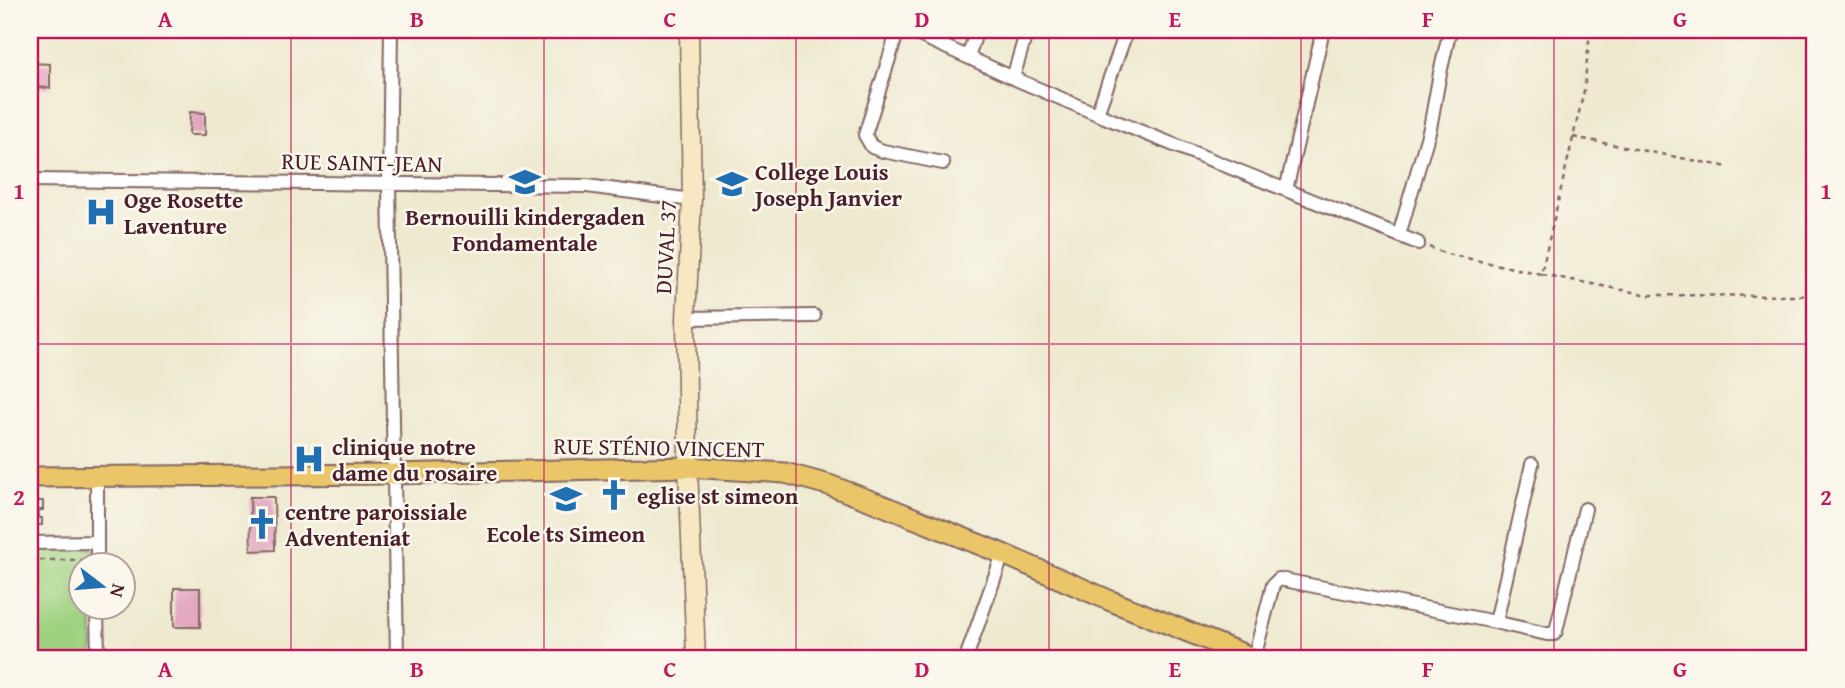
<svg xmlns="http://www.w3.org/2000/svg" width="1845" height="688" viewBox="0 0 1845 688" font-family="'Gentium Book Plus',serif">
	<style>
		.green { fill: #9fd180; stroke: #747856; stroke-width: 2 }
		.building { fill: #e3a7c1 }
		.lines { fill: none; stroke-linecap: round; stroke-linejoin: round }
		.street-casing { stroke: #836664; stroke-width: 16 }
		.secondary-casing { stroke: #836664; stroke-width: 21 }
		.primary-casing { stroke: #836664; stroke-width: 23 }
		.path { stroke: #836664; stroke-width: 2.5; stroke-dasharray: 5 5; stroke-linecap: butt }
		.street { stroke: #fff; stroke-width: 12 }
		.secondary { stroke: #f7e8c3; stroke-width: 18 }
		.primary { stroke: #ebc669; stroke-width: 19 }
		.grid { fill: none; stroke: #c2185b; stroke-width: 2; stroke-opacity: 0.55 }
		.labels { text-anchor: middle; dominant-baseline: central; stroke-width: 5; stroke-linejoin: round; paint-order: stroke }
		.street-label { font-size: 23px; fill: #4a1f2b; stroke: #fbf7ec }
		.poi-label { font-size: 23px; font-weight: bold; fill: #4a1f2b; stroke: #fbf7ec; text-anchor: start }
		.neatline { fill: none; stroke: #c2185b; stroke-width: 2.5 }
		.grid-label { font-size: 23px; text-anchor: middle; font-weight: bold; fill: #c2185b }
	</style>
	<rect width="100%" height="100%" fill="#fbf7ec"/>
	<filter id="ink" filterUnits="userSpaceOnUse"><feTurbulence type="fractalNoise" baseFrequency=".0143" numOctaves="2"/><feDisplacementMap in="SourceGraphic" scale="14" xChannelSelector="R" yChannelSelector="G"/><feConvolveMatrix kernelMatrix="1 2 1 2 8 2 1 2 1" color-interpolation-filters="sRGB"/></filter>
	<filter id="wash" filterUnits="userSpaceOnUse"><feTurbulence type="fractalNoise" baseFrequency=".00686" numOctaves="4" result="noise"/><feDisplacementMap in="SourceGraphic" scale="28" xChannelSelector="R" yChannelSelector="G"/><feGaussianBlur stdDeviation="1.57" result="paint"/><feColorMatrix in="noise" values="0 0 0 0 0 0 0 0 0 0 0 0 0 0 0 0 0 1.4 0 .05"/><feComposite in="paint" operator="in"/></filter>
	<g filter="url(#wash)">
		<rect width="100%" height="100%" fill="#eee9cf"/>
		<path class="green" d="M92,547V565L80,566V608H93V658H30V548Z"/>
		<g id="blocks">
			<path class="building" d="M30,63L50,64V88L30,87Z
				M190,112L205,113V135H189Z
				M250,497H274L275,550L251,551Z
				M30,501H43V510H39V518H42V525H30Z
				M174,588H200V627H174Z"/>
		</g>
	</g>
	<g filter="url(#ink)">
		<use href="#blocks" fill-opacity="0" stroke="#836664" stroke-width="2"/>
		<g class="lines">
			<defs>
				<path id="street" d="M391,30L389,183L397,658
					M898,30L865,135L872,147L883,151L943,163
					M908,30L1020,81L1097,114L1418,243
					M968,57L977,30
					M1013,78L1027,30
					M1097,114L1127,30
					M30,180L587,186L692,200
					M1286,190L1323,30
					M1399,235L1430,128L1440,73L1450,30
					M686,318L814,316
					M30,543L96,542
					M97,566V476
					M97,608L98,658
					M1496,622L1532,464
					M966,658L1003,554
					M1254,658L1273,585L1279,579L1490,621L1547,634H1554L1556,631L1585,509"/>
				<path id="secondary" d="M689,30L692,200L686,318L688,467L696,658"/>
				<path id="primary" d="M30,477L393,474L688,467L785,473L829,485L879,504L1003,554L1111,601L1253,658"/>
			</defs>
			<use href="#street" class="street-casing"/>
			<use href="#secondary" class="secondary-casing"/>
			<use href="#primary" class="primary-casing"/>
			<path class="path" d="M1573,137L1728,167
				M1429,247L1447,254L1541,274L1584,91L1590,30
				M1541,274L1648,295L1797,296L1815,295
				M30,560H86
				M30,653L86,654"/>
			<use href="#street" class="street"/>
			<use href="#secondary" class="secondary"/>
			<use href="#primary" class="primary"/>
		</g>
	</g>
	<path class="grid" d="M291,30V658M544,30V658M796,30V658M1049,30V658M1301,30V658M1554,30V658M30,344H1815"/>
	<defs>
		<symbol id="school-bare" viewBox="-9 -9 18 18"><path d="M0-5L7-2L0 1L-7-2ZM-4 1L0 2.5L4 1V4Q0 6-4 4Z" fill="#1f6fb2" stroke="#fbf7ec" stroke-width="2.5" paint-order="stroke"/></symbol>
		<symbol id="hospital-bare" viewBox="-9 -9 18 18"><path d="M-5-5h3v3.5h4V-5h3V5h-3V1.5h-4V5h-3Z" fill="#1f6fb2" stroke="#fbf7ec" stroke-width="2.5" paint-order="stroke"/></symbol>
		<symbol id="church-bare" viewBox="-9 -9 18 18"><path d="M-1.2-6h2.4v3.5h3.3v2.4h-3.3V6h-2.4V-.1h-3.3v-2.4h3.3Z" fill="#1f6fb2" stroke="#fbf7ec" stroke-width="2.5" paint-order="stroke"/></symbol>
	</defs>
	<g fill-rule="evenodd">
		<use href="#school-bare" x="503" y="160" width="44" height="44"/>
		<use href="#school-bare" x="710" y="162" width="44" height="44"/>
		<use href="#hospital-bare" x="79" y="190" width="44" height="44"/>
		<use href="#hospital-bare" x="287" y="437" width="44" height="44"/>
		<use href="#church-bare" x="592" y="473" width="44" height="44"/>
		<use href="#school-bare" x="544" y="477" width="44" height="44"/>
		<use href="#church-bare" x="240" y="502" width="44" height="44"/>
	</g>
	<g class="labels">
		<g class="street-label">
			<text transform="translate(362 162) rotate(1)">RUE SAINT-JEAN</text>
			<text transform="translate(665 247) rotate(-87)">DUVAL 37</text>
			<text transform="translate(659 447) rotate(1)">RUE STÉNIO VINCENT</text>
		</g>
		<g class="poi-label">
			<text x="755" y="171">College Louis<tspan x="755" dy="26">Joseph Janvier</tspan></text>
			<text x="124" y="199">Oge Rosette<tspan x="124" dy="26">Laventure</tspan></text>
			<text x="525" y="216" text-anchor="middle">Bernouilli kindergaden<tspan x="525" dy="26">Fondamentale</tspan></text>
			<text x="332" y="446">clinique notre<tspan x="332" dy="26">dame du rosaire</tspan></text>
			<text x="637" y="495">eglise st simeon</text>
			<text x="285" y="511">centre paroissiale<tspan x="285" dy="26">Adventeniat</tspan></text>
			<text x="566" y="533" text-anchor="middle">Ecole ts Simeon</text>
		</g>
	</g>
	<rect width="1845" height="688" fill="none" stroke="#fbf7ec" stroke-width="77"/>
	<g transform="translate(102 586) rotate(106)"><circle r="33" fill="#fbf7ec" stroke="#b4a19f" stroke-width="2"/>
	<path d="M0-5L12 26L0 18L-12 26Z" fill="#1f6fb2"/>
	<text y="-10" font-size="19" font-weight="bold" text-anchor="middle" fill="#4a1f2b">N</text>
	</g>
	<rect x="38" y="38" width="1768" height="612" class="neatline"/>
	<g class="grid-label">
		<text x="165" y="27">A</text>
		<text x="417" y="27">B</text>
		<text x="670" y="27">C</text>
		<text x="922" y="27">D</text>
		<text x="1175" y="27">E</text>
		<text x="1428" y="27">F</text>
		<text x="1680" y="27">G</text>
		<text x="19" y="199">1</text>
		<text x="1826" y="199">1</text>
		<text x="19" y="505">2</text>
		<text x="1826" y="505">2</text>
		<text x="165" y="677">A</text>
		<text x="417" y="677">B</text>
		<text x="670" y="677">C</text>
		<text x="922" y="677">D</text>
		<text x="1175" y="677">E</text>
		<text x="1428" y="677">F</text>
		<text x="1680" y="677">G</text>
	</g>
</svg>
